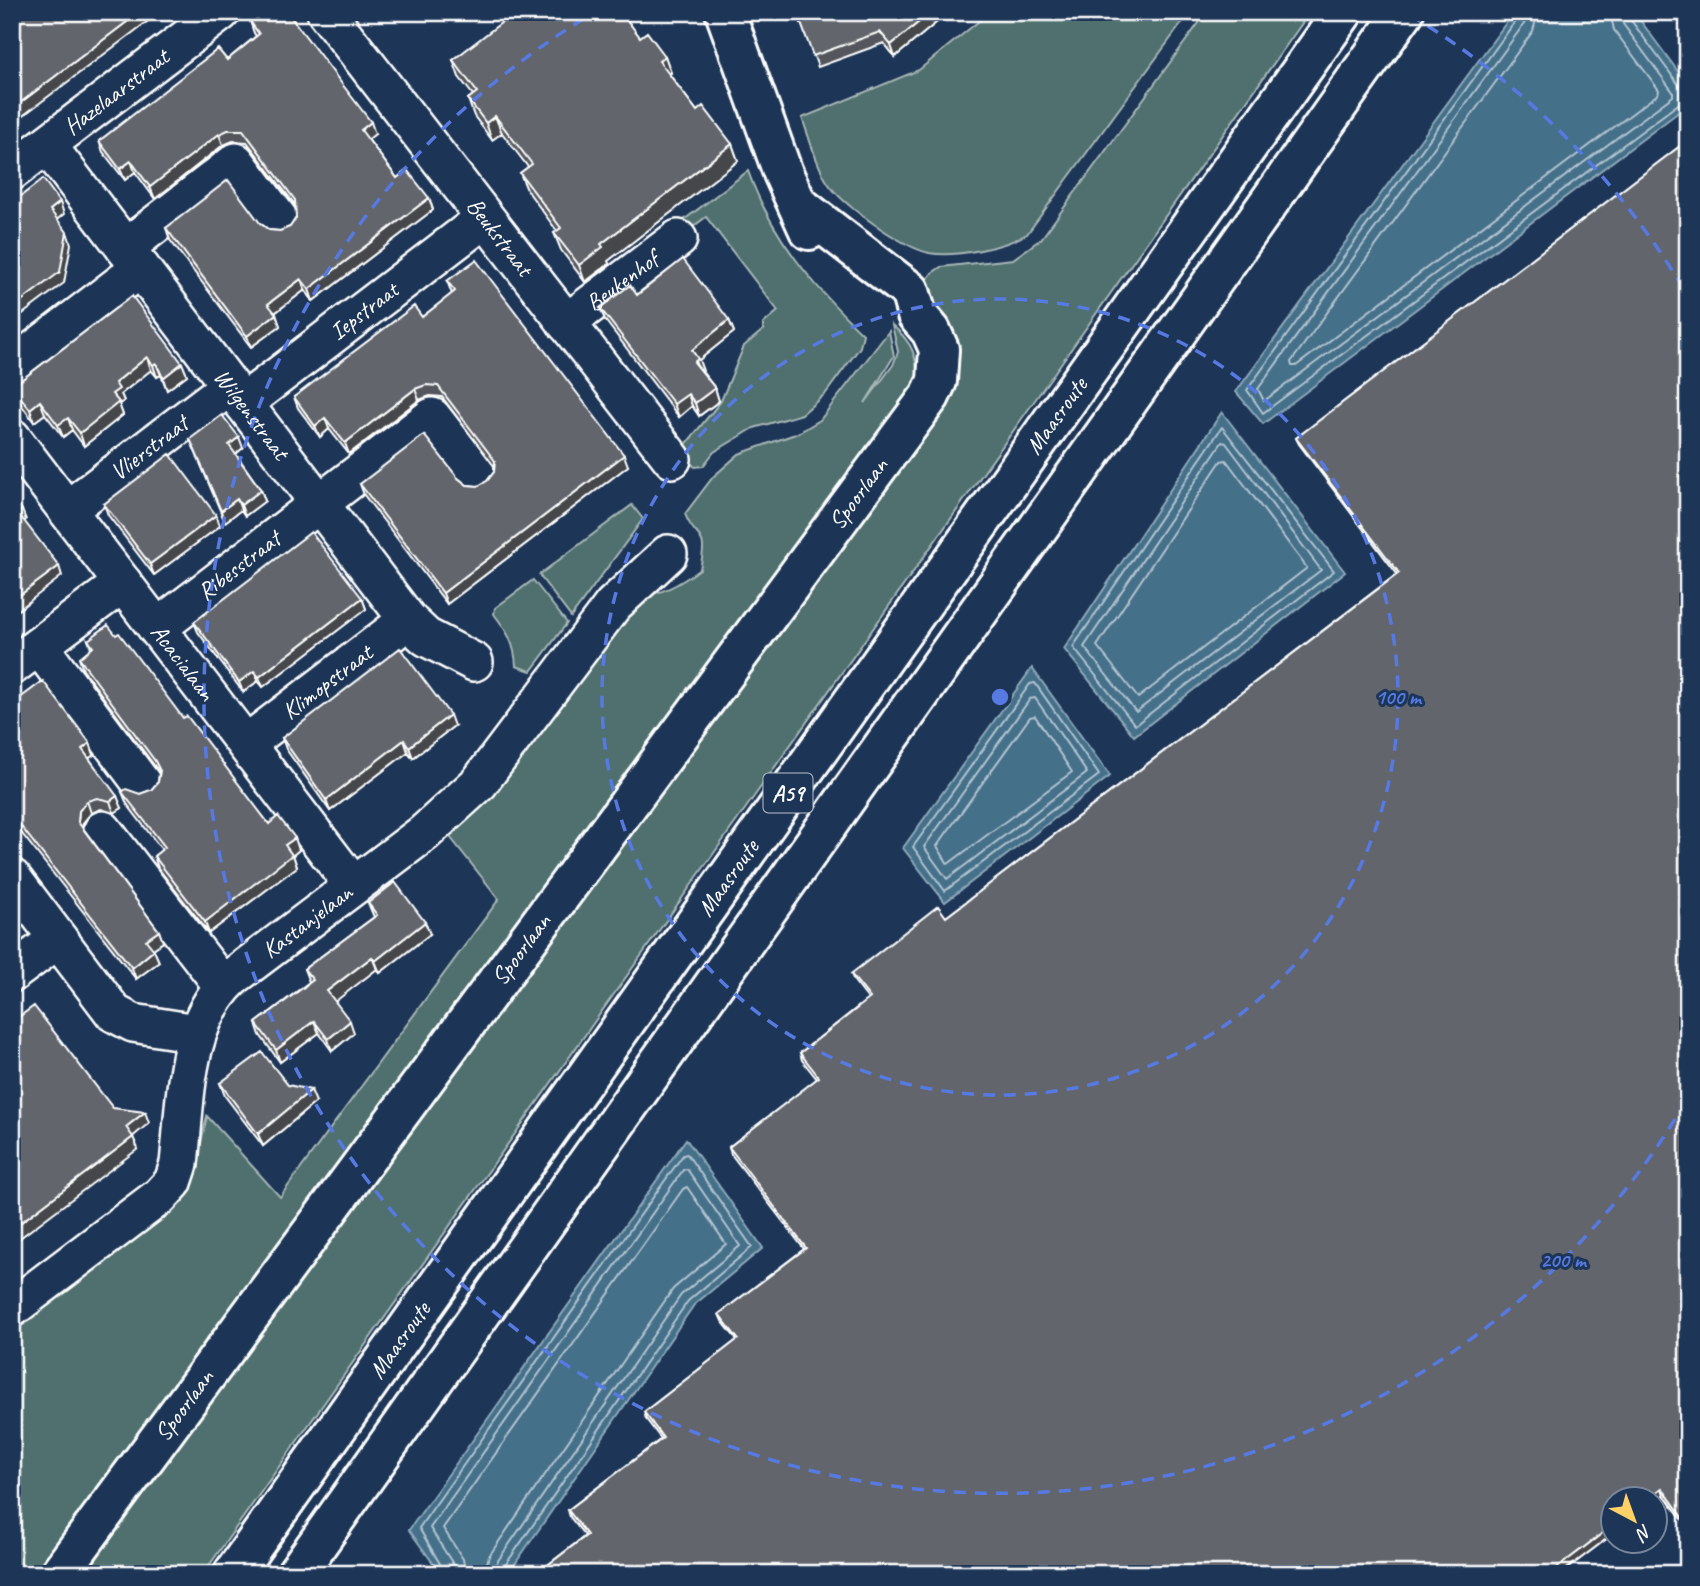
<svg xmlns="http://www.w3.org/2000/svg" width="1700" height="1586" viewBox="0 0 1700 1586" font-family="Caveat,sans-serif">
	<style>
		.green { fill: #4f6f6e; stroke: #a7b7b6; stroke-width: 2 }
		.water { fill: #446f8a; stroke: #8fa9b9; stroke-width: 2 }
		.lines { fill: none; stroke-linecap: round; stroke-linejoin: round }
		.shore { stroke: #b4c5d0; stroke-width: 2 }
		.minor-casing { stroke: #fff; stroke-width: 42 }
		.major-casing { stroke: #fff; stroke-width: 44 }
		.highway-casing { stroke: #fff; stroke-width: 44 }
		.minor { stroke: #1d3557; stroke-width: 37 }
		.major { stroke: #1d3557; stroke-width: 38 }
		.highway { stroke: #1d3557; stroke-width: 38 }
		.wall { fill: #54575d; stroke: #fff; stroke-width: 2 }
		.shaded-wall { fill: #45474c; stroke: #fff; stroke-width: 2 }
		.building { fill: #62656c; stroke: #fff; stroke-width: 2 }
		.ring { fill: none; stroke: #567ae2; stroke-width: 3.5; stroke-dasharray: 12 9 }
		.labels { text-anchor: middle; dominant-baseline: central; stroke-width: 6; stroke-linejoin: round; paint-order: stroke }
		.shield { fill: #1d3557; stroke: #bbc2cd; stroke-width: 2 }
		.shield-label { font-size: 23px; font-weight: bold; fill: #fff }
		.street-label { font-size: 24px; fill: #fff; stroke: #1d3557 }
		.centre { fill: #567ae2; stroke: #1d3557; stroke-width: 3.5 }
		.ring-label { font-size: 21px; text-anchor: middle; font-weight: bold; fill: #567ae2; stroke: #1d3557; stroke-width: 6; stroke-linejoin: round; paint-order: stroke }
	</style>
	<rect width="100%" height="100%" fill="#1d3557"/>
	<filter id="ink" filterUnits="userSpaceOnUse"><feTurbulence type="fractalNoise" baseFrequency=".0143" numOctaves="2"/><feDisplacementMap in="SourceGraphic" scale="14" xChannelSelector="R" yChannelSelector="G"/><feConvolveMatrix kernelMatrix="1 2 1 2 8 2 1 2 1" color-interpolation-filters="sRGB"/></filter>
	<g filter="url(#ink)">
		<path class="green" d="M990,12H1190L1027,234C1005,247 955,258 929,253C903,247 842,205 828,183C816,165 810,139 802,118L919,70Z
			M1207,12H1310L203,1574H80L954,385C967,345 952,314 920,290L932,273L941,267L1013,259L1041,239Z
			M748,171C771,236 814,287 863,334L860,347L826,393L802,414L754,428L714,452L703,466L695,467L679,453L721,401L744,346L763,330V324L778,311L706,217L690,229L684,220Z
			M892,325C913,343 917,356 918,383L44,1574H12V1326L177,1198L195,1169L207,1116L280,1197L499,899L447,833L636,597C661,595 680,584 700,569C709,528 696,543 685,514L713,477L739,454L798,433L820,420L889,331L894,356L865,403L893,365L898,352Z
			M632,505L643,519L571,617L539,575Z
			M533,580L567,623L531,671L516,666C515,644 507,631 494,614L495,608Z"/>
		<path class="water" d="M1514,12H1634L1688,85V105L1263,424L1236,392Z
			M1222,412L1345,572L1134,736L1064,649Z
			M1032,668L1110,776L945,902L903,848Z
			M686,1139L763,1248L694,1305L508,1574H441L409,1530Z"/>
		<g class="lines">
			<path class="shore" d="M1519,12L1517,19L1247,390L1263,413L1681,102L1688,100
				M1528,12L1524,24L1258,389L1264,401L1673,96V92L1623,24L1620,12
				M1538,12L1533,31L1291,362L1292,366H1296L1658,94L1659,90L1614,30L1610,12
				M1629,12L1630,19L1679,85L1688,88
				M1222,427L1334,571L1135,725L1073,647Z
				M1222,442L1226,443L1321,570L1136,712L1084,647Z
				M1226,460L1307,568L1138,698L1097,646L1221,461Z
				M1035,683L1099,775L945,891L913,847L1030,684Z
				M1035,698L1087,773L947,879L924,847L1030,699Z
				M1035,716L1072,772L948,864L937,846L1030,717Z
				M446,1574L419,1528L683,1155L687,1154L752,1247L688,1301L504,1567L503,1574
				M455,1574L453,1564L430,1528L683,1170L687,1169L740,1246L681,1295L497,1562L494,1574
				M466,1574L463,1559L443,1528L683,1189L687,1187L726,1244L673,1289L489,1556L484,1574"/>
			<defs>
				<g id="minor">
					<path id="s1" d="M326,12L672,459"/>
					<path id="s2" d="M47,145L408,620L426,637L474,662"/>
					<path id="s3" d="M12,171L221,12"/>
					<path d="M125,248L236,162L281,222"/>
					<path id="s4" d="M566,323L678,239"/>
					<path d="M12,367L141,268"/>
					<path id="s5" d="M243,403L484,219"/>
					<path id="s6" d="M12,438L353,885"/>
					<path id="s7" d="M67,510L230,386"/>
					<path id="s8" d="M157,628L432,417L478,476"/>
					<path d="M39,646L143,785"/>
					<path d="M12,666L123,583"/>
					<path id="s9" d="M246,744L408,620"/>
					<path d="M103,830L223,986"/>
					<path d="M12,878L114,1013L133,1023L196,1033"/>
					<path d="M12,973L58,939"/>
					<path id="s10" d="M12,1308L160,1196L173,1182L179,1164C186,1100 183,1023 233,977L424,833L479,783L613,605L668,554"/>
				</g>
				<g id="major">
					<path d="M725,12L783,173L809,230"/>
					<path id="s11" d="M59,1574L930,396L937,381L939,349L931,331L917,315L910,291L801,207"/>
				</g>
				<g id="highway">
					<path id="s12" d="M233,1574L1343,12"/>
					<path d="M296,1574L1404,12"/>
				</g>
			</defs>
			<use href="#minor" class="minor-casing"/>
			<use href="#major" class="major-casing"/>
			<use href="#highway" class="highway-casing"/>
			<use href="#minor" class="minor"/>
			<use href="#major" class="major"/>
			<use href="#highway" class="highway"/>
		</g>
		<path class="wall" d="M797,12H949L895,57L884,43L818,67Z
			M250,21L375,134L368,139L397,178L429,198L433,210L313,301L305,290L275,313L280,326L251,347L170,240L166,228L260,223L269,230L280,231L290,227L296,218V206L247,142L233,141L223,145L155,199L135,172L125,180L103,152L99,141L227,60L256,36L254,33Z
			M640,37L665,56L671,73L669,74L697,111L732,144L738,161L608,261L609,264L585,282L561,250L554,233L557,231L527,190L520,173L528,167L502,133L492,140L474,116L468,99L473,95L459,77L453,60Z
			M1688,140V1477L1687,1478L1688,1527L1664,1495L1655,1502V1499H1613V1534L1560,1574H536L585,1536L570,1517L568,1510L661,1439L646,1419L644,1412L737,1340L722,1321L719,1314L804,1249L731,1154L729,1147L817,1079L802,1060L800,1053L868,999L854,981L851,974L946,917L1397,574L1299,444L1296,438Z
			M447,281L628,466L447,604L364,495L360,484L458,478L467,485L478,486L487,481L494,472V466L442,397L430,396L419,400L349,454L329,429L320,437L298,408L294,397L422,317L452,294Z
			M637,295L729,320L734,332L699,360L702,372L715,388L719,401L699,416L692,406L679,417L605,320L600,308Z
			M132,296L187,375L167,390L161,375L157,377L151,370L121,394L124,401L119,404L123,415L84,446L72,430L63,437L45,414L34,422L17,399L12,387Z
			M190,439L243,448L236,454L261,490L265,501L245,516L241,510L225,522Z
			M104,504L216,515L220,526L154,575L108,515Z
			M362,598L366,609L263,687L258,681L243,692L198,632L194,622Z
			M88,640L183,718L269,824L299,850L293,855L297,867L209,933L158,868L154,856L162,850L127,804L122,792L140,794L151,790L158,782L159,772L83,670L79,658L91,648Z
			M12,704L90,743L94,755L89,758L122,808L114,813L101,809L91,813L83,823V828L159,931L163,942L153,949L159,962L136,979L12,821Z
			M454,726L413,758L408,752L330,811L286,749L282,738Z
			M368,903L430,934L380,973L377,969L335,1001L354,1033L332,1051L319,1033L280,1062L260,1035L256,1023L309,982L304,969L374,917Z
			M220,1083L288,1085L316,1102L263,1146L225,1096Z"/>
		<path class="shaded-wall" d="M140,12H160L12,124V109Z
			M931,12H949L895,57L891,45Z
			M665,56L671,73L665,78L659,61Z
			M495,116L502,133L492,140L486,123Z
			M371,122L375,134L365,142L361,130Z
			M219,134L223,145L155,199L150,187Z
			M732,144L738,161L608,261L609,264L585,282L579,265L601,244Z
			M131,161L135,172L125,180L120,169Z
			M429,198L433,210L313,301L309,289Z
			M60,202L64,214L54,222L50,210Z
			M67,232L71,244L64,283L12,322V308Z
			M301,279L305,290L272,315L268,304Z
			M276,314L280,326L251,347L247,336Z
			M729,320L734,332L699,360L703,371L699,374L692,350Z
			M147,357L151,370L121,394L124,401L119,404L123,415L84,446L80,433L112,394L115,383Z
			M156,363L161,375L157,377L153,365Z
			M182,363L187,375L167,390L163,378Z
			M715,388L719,401L699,416L695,403Z
			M415,389L419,400L349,454L345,443Z
			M688,394L692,406L679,417L674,404Z
			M40,401L45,414L34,422L30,409Z
			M68,418L72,430L63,437L58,425Z
			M325,418L329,429L320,437L315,426Z
			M239,437L243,448L233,456L229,445Z
			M624,455L628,466L447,604L443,593Z
			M261,490L265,501L245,516L241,505Z
			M237,499L241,510L225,522L221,511Z
			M22,510L26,520L22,523L18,513Z
			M216,515L220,526L154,575L150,564Z
			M59,566L62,576L12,615V601Z
			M362,598L366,609L263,687L259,677Z
			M254,671L258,681L243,692L239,682Z
			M450,715L454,726L413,758L409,747Z
			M404,740L408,752L330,811L326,800Z
			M90,743L94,755L86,760L82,749Z
			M117,796L122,808L114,813L110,801Z
			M87,801L91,813L83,823L82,833L78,822L79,811Z
			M295,838L299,850L293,855L297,867L209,933L205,922L285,845Z
			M425,922L430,934L380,973L375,961Z
			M159,931L163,942L150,951L146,940Z
			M154,950L159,962L136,979L132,968Z
			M372,957L377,969L332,1004L327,991Z
			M314,1021L319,1033L280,1062L276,1050Z
			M350,1021L354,1033L332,1051L328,1039Z
			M311,1090L316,1102L263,1146L258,1134Z
			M145,1112L149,1123L130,1139L126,1127Z
			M133,1137L138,1149L12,1244V1229Z
			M1688,1468V1477L1685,1479L1683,1472Z
			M1662,1488L1664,1495L1655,1502V1499H1648Z
			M1613,1525V1534L1560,1574H1549Z"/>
		<path class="building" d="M12,12H140L12,109Z
			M253,12H287L371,122L361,130L397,178L407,170L429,198L309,289L301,279L268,304L276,314L247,336L166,228L228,180L260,223L269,230L280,231L290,227L296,218L295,200L243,130H228L219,134L150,187L131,161L120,169L99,141L218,49L227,60L259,34L250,21Z
			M515,12H621L640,37L647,32L665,56L659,61L697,111L703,106L732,144L601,244L603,247L579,265L554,233L561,228L520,173L532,164L495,116L486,123L468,99L477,92L453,60Z
			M797,12H931L891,45L880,32L813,56Z
			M1688,140V1468L1683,1472L1688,1479V1524L1662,1488L1648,1499H1613V1525L1549,1574H536L587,1535L568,1510L663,1438L644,1412L738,1339L719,1314L806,1248L729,1147L819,1077L800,1053L870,998L851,974L938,906L946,917L1399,573L1296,438Z
			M43,179L60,202L50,210L67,232L60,272L12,308V203Z
			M683,259L729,320L692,350L698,359L694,362L715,388L695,403L688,394L674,404L600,308L630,285L637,295Z
			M476,260L624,455L443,593L360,484L424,435L458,478L467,485L478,486L487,481L494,472L495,461L438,386L426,385L415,389L345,443L325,418L315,426L294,397L414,306L422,317L455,291L447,281Z
			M132,296L182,363L163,378L156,363L153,365L147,357L115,383L119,389L112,394L119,402L80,433L68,418L58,425L40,401L30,409L12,387Z
			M222,415L239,437L229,445L261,490L241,505L237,499L221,511L190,439Z
			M170,454L216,515L150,564L104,504Z
			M12,496L22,510L18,513L59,566L12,601Z
			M311,532L362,598L259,677L254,671L239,682L194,622Z
			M108,625L116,635L119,633L183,718L187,716L269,824L278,816L295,838L285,845L292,855L205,922L154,856L165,847L122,792L126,789L140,794L151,790L158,782L160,771L155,761L79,658L93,647L88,640Z
			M400,648L450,715L409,747L404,740L326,800L282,738Z
			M43,681L90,743L82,749L117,796L110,801L97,798L87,801L79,811L78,822L159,931L146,940L154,950L132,968L12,815V704Z
			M395,882L425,922L375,961L372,957L327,991L350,1021L328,1039L314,1021L276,1050L256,1023L313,980L304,969L377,915L368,903Z
			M34,1006L113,1108L145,1112L126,1127L133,1137L12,1229V1022Z
			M262,1052L288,1085L311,1090L258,1134L220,1083Z"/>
	</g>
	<g class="ring">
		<circle cx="1000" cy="697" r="398"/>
		<path d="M1686 1101A796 796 0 1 1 590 15M1410 15A796 796 0 0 1 1686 293"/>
	</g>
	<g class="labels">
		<rect class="shield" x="763.5" y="773.5" width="49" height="39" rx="5"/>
		<g class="shield-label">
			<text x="788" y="793">A59</text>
		</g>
		<g class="street-label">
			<text stroke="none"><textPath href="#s3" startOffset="131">Hazelaarstraat</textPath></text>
			<text stroke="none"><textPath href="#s1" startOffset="284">Beukstraat</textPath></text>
			<text stroke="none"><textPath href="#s4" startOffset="70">Beukenhof</textPath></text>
			<text stroke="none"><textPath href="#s5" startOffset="152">Iepstraat</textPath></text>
			<text stroke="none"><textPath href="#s2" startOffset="338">Wilgenstraat</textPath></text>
			<text stroke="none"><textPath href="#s12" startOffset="1421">Maasroute</textPath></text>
			<text stroke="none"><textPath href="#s7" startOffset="103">Vlierstraat</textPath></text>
			<text stroke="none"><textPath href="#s11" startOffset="1344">Spoorlaan</textPath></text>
			<text stroke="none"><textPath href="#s8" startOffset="103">Ribesstraat</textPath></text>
			<text stroke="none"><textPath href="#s6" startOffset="282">Acacialaan</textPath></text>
			<text stroke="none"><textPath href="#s9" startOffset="102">Klimopstraat</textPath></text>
			<text stroke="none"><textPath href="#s12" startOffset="854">Maasroute</textPath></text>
			<text stroke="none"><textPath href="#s10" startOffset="516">Kastanjelaan</textPath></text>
			<text stroke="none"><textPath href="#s11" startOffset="777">Spoorlaan</textPath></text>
			<text stroke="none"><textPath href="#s12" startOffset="287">Maasroute</textPath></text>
			<text stroke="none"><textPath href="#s11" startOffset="210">Spoorlaan</textPath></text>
		</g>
	</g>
	<circle cx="1000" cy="697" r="10" class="centre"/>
	<g class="ring-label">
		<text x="1398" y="704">100 m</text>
		<text x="1563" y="1267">200 m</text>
	</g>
	<rect width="1700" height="1586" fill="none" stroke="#1d3557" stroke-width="42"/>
	<rect x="21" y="21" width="1658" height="1544" fill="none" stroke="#fff" stroke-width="2.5" filter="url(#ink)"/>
	<g transform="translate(1634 1520) rotate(139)"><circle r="33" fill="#1d3557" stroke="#77869a" stroke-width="2"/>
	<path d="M0-5L12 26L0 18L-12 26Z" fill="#ffd166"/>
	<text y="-10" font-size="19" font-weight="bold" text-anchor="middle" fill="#ffffff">N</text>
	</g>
</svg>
